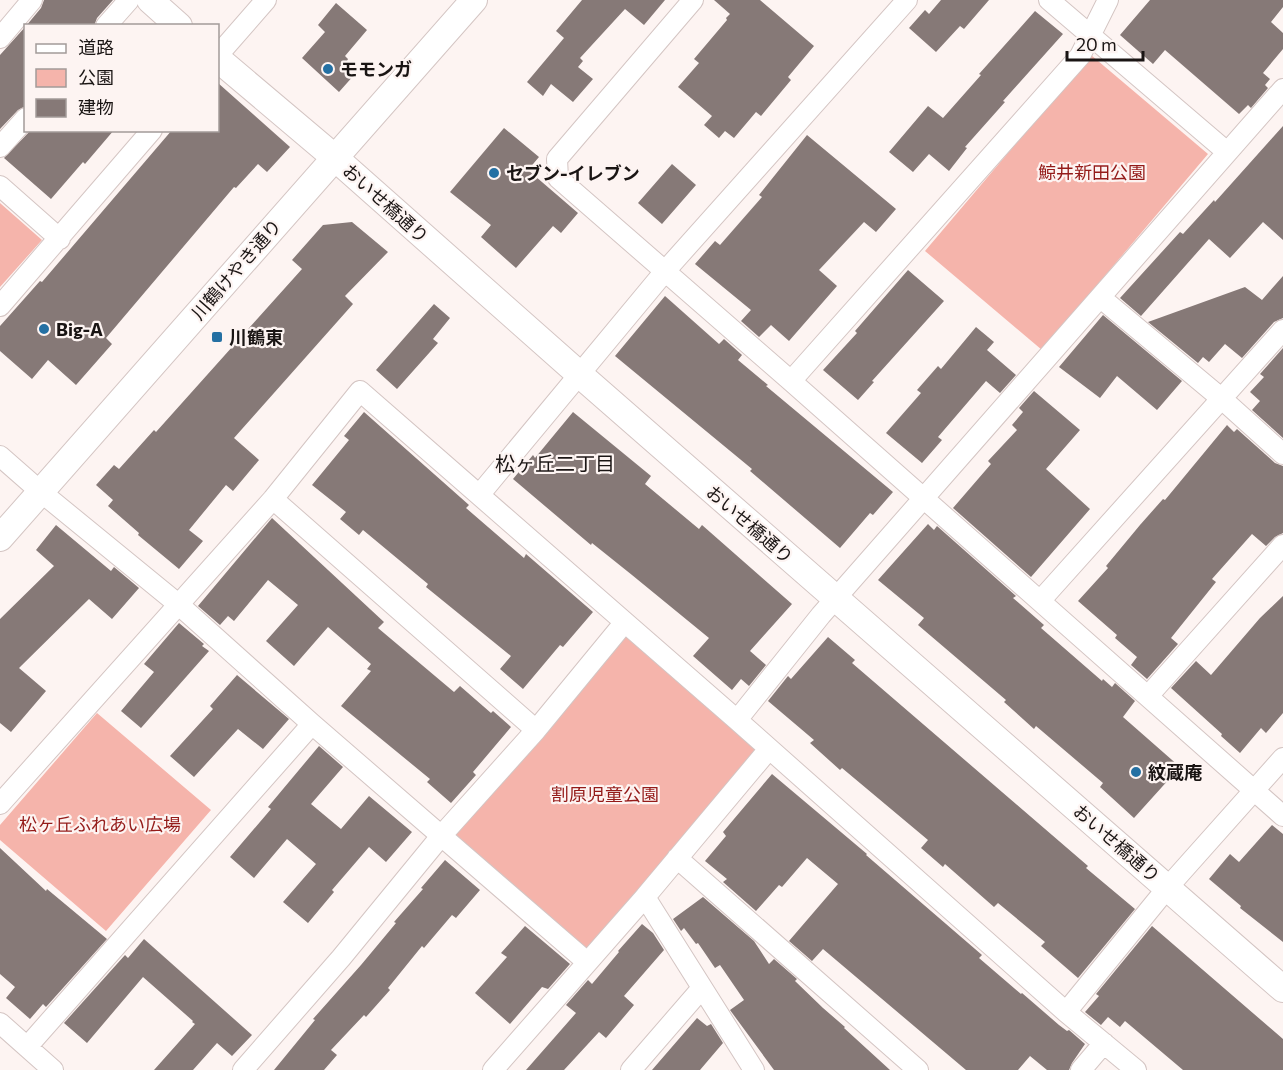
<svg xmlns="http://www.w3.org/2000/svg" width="1283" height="1070" viewBox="0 0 1283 1070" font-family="Commissioner,'Noto Sans JP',sans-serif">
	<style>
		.green { fill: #f5b4ab }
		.building { fill: #867977 }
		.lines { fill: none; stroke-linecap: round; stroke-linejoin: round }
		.minor-casing { stroke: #d4c5c3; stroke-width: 22 }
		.tertiary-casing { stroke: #d4c5c3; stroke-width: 28 }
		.minor { stroke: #fff; stroke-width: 20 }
		.tertiary { stroke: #fff; stroke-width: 26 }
		.poi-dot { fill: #2470a3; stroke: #fdf4f2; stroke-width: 2 }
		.labels { text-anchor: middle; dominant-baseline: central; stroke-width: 4.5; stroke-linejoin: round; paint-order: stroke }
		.poi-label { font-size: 18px; font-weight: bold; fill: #1a1514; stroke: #fdf4f2; text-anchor: start }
		.park-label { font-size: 18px; fill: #941b19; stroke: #fdf4f2 }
		.street-label { font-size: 18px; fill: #1a1514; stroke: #fdf4f2 }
		.neighbourhood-label { font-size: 20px; fill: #1a1514; stroke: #fdf4f2 }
	</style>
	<rect width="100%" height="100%" fill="#fdf4f2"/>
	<path class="green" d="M1091,55L1208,154L1042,350L925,251Z
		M0,203L42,240L0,287Z
		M624,635L757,751L585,954L453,838Z
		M97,713L211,810L106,931L0,840V825Z"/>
	<path class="building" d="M44,0H113L97,18L94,26H26L41,8Z
		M582,0H665L644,25L625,9L580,58L583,61L578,67L593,79L573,102L551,84L543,96L527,82L564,38L556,31Z
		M714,0H760L814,46L788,77L791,80L761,116L756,112L734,138L725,131L719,138L704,125L712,116L678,87L699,63L694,59L727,20L726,18L730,14Z
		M941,0H989L964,29L960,26L936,52L909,28L925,10L929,14Z
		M1150,0H1283V7L1271,22L1283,33V49L1263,73L1270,79L1265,85L1268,88L1251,108L1248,105L1239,114L1165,50L1153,64L1120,35Z
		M336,3L367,30L345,56L348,59L345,65L355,74L339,92L302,58L325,32L318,25Z
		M1035,11L1063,34L1003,101L1005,102L965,147L967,148L949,171L929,154L913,172L889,152L928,106L943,118L981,75L979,74Z
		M26,26V106L18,110L0,129V55Z
		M218,83L290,147L267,172L258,164L236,188L234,187L106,338L112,344L76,385L48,360L32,379L0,351V326L40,281L42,282L172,130H218Z
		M1283,126V240L1263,222L1230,258L1209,239L1141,316L1120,298L1180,232L1183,234L1214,200L1215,202Z
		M504,128L539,157L528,170L578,213L561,233L553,226L516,268L481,237L491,225L450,192Z
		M31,130H114L85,164L83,162L51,199L4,158Z
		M807,135L896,209L876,232L864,222L819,270L837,286L789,341L771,325L759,337L741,321L751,310L695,264L715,241L720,245L762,197L759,195Z
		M672,164L696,185L662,224L638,203Z
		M352,222L388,252L345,296L353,304L234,438L259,460L233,491L226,485L189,530L203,541L179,569L138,535L139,533L108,506L113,500L96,485L114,465L119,469L154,430L156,432L302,269L292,260L323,225Z
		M908,270L944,301L872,381L874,382L858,400L823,370L857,333L855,331Z
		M1283,276V318L1274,322L1242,358L1225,344L1209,362L1203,357L1198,363L1148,322L1245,287L1262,300Z
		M665,296L719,344L724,339L742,355L738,360L768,385L766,386L893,492L873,515L870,513L840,548L750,471L752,469L615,356Z
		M434,304L450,318L433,339L438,343L397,389L376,370Z
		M1103,315L1182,381L1157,410L1117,376L1100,398L1059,367Z
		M976,327L994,342L987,350L1016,375L1000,393L986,381L938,437L942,440L922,463L886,433L921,393L917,390L938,366L941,369Z
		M1283,348V438L1252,410L1260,401L1250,392L1264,377L1260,374Z
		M1034,391L1080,430L1046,469L1090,509L1031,577L953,508L991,464L988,461L1017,430L1012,425L1023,412L1019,408Z
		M364,412L469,505L466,508L524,558L526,554L593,612L563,647L560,645L523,689L500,669L511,656L426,587L428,584L363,530L359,535L340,519L346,512L312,485L349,440L344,436Z
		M573,412L651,476L645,484L699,529L702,525L792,604L750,651L766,665L749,686L741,679L732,690L693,656L709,638L632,575L592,543L591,545L513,479L533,455L535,458Z
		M1227,425L1234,432L1237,429L1275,463L1283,466V533L1275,537L1266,546L1252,534L1212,579L1216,582L1171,638L1178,644L1147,679L1131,665L1137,657L1115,638L1117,635L1078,601L1108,568L1106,566L1140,525L1163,499L1165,500Z
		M272,518L384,622L378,628L454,692L460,686L491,713L493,711L511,727L473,772L476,775L451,803L427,782L430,779L341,706L371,671L367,669L371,664L328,627L294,666L266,641L298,605L268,580L234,621L228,616L220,625L198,606Z
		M928,524L934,530L937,526L1016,596L1013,598L1044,625L1041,628L1102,681L1103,679L1112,687L1115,683L1135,701L1123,717L1180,767L1134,818L1100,787L1103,783L1036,726L1034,729L1004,702L1006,700L918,625L924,618L878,580Z
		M56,525L111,571L114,567L139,588L112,619L89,599L19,668L46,691L11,732L0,723V619L54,566L36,550Z
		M1283,596V713L1266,733L1261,728L1240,753L1221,736L1222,734L1171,688L1196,661L1211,675L1260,618Z
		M179,623L204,644L202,646L209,651L141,728L121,711L154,672L144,664Z
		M828,637L855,660L852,663L1052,835L1088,866L1086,868L1135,909L1078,978L1041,946L1045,942L998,903L994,907L945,864L943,867L921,848L928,840L842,768L840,770L810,743L814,740L768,701L788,676L791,679Z
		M237,675L289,719L263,749L238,729L194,777L170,756L213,709L210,706Z
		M319,746L343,767L311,804L341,829L369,796L412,832L386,862L369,847L332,890L334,892L308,923L283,902L316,864L287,839L254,878L230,857L271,809L268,807Z
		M772,774L867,854L866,855L982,955L979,958L1021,994L1022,993L1059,1025L1067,1031L1069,1030L1085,1044L1072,1063L1069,1070H1047L1030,1056L1018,1070H966L823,949L812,961L789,941L838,884L807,858L782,887L779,885L756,911L723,882L727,879L705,861L726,836L723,832Z
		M1272,825L1283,834V942L1240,908L1241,906L1209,879L1230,854L1239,862Z
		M0,848L46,891L47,889L107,939L46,1007L43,1004L30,1019L6,998L15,987L0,974Z
		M445,860L480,890L456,918L452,915L424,948L422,946L388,988L390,990L366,1017L364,1015L331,1050L337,1055L324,1070H274L315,1020L313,1019L361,965L396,923L394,922L423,889L421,888Z
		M703,897L754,941L769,964L774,959L797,979L795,981L823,1008L845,1027L844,1028L890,1070H774L730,1010L744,1000L720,965L715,968L698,943L696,944L684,928L681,931L673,919Z
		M642,924L653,933L664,950L624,996L634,1005L606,1038L599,1032L564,1070H526L576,1013L566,1005L588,980L592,984L619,952L618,951Z
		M525,926L570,964L548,989L542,987L510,1024L475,993L507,957L501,953Z
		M1152,926L1283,1039V1070H1183L1125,1021L1120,1027L1108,1017L1101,1025L1085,1012L1099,996L1096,994Z
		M144,939L252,1035L232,1056L217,1043L193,1070H154L195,1024L192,1022L193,1021L143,977L87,1043L64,1023L125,955L128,958Z
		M697,1018L707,1026L711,1024L723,1043L700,1070H652Z"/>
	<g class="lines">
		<defs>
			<path id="minor" d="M693,0L557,159L558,178L791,381L1283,816
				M1049,0L1227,152
				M106,26L129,0
				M0,38L32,0
				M218,55L266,0
				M0,147L26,118
				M0,186L60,239
				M1101,298L1222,399L1283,454
				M0,306L152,130
				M791,381L1080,56L1108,0
				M0,456L41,492L178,604L312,724L587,962
				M480,494L666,270L907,0
				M273,499L536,730
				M1040,601L1283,330
				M1148,696L1283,545
				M737,720L821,615L1283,89
				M0,804L273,499L360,391L737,720L1066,1012L1136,1070
				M677,858L918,1070
				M645,897L754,1070
				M1066,1012L1168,887L1283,758
				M0,1023L53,1070
				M27,1047L312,724
				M243,1070L341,958L441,836L536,730L624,623
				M493,1070L645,897L769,749
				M631,1070L702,988
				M1081,1070L1104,1043"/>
			<path id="tertiary" d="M150,0L179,26
				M218,59L334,157L579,374L1283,989
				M0,538L474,0"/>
		</defs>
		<use href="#minor" class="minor-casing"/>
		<use href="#tertiary" class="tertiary-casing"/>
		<use href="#minor" class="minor"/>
		<use href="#tertiary" class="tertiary"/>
	</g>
	<g class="poi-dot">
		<circle cx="328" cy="69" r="6"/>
		<circle cx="494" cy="173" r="6"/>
		<circle cx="44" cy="329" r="6"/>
		<rect x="211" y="331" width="12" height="12" rx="3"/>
		<circle cx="1136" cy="772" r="6"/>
	</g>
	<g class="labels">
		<g class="poi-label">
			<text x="340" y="69">モモンガ</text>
			<text x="506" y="173">セブン-イレブン</text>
			<text x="56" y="329">Big-A</text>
			<text x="229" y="337">川鶴東</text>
			<text x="1148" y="772">紋蔵庵</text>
		</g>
		<g class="park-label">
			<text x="1092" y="172">鯨井新田公園</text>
			<text x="605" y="794">割原児童公園</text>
			<text x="100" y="824">松ヶ丘ふれあい広場</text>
		</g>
		<g class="street-label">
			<text transform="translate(386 203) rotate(42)">おいせ橋通り</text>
			<text transform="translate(236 269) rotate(-49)">川鶴けやき通り</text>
			<text transform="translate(750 524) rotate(41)">おいせ橋通り</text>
			<text transform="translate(1117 843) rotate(41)">おいせ橋通り</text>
		</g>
		<g class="neighbourhood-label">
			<text x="555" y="463">松ヶ丘二丁目</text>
		</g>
	</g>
	<rect x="24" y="24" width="195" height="108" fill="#fdf4f2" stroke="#a29b99" stroke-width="1.5"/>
	<rect x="36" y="44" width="30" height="9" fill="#ffffff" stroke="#a29b99" stroke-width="1.5"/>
	<text x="78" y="54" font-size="18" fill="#1a1514">道路</text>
	<rect x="36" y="69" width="30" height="18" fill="#f5b4ab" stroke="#a29b99" stroke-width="1.5"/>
	<text x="78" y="84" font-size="18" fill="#1a1514">公園</text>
	<rect x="36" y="99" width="30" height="18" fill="#867977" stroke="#a29b99" stroke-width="1.5"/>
	<text x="78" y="114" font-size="18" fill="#1a1514">建物</text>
	<path d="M1067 51v9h76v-9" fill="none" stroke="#1a1514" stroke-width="3"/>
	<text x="1076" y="51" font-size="18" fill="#1a1514" stroke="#fdf4f2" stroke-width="4.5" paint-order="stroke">20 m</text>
</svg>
